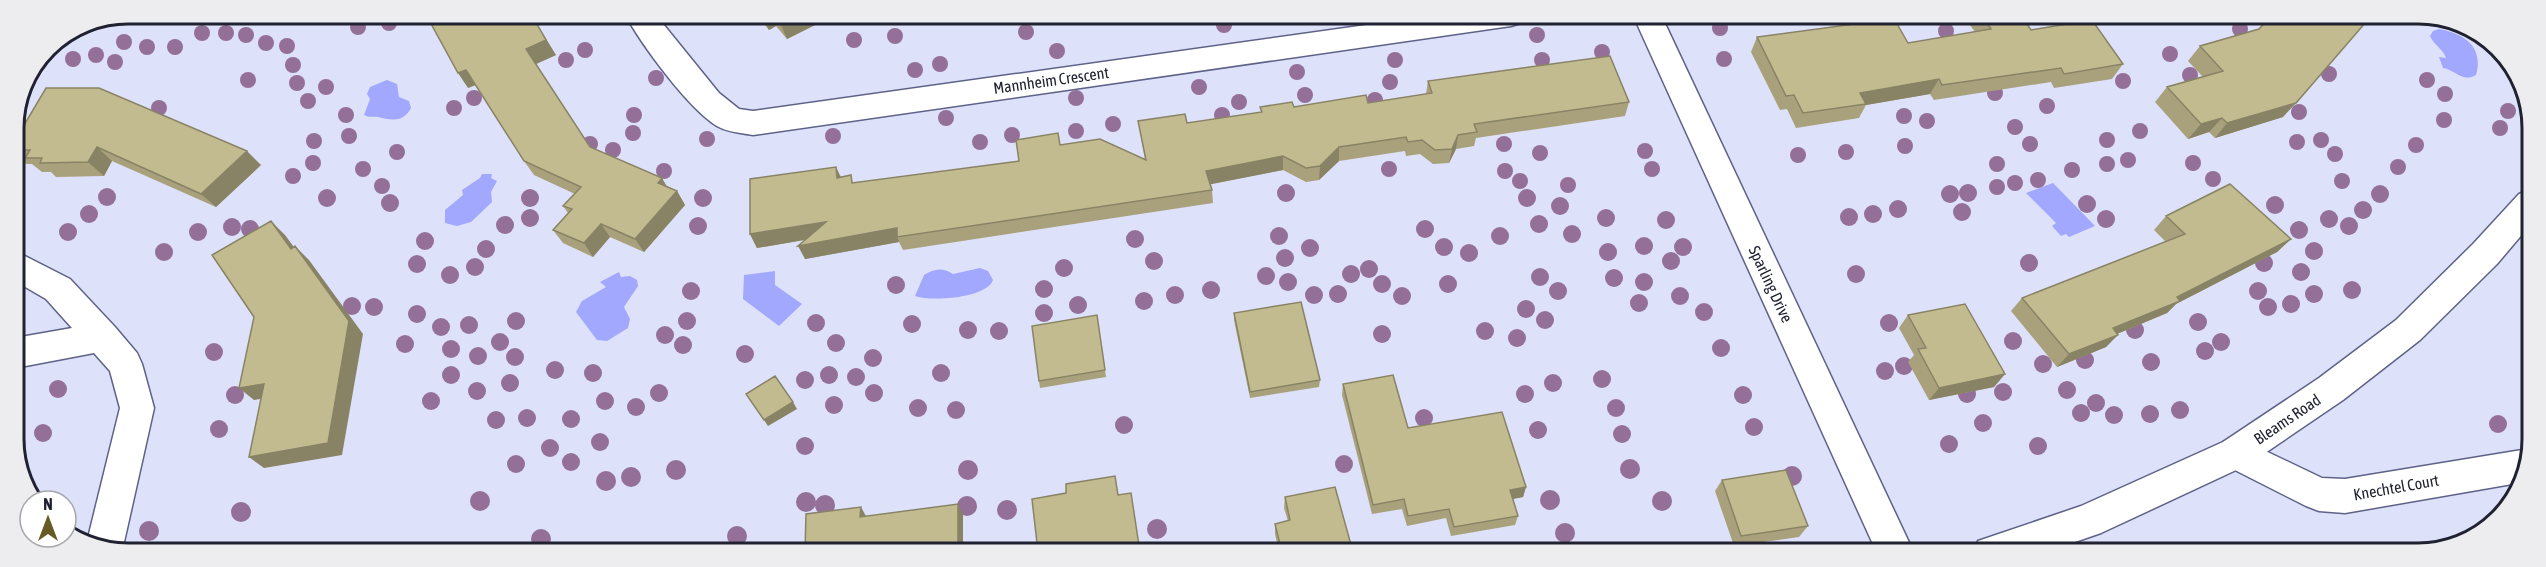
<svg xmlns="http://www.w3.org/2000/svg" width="2546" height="567" viewBox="0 0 2546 567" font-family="'Asap Condensed',sans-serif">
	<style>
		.water { fill: #a1a8fd }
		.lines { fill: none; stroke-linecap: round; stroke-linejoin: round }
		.minor-casing { stroke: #5e6287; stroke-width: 3 }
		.secondary-casing { stroke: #5e6287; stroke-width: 3 }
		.minor { fill: #fff; fill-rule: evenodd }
		.secondary { fill: #fff; fill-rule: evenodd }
		.tree { fill: #946f98 }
		.wall { fill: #a8a17c }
		.shaded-wall { fill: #888365 }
		.building { fill: #c3bb90; stroke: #888365; stroke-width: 1.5 }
		.labels { text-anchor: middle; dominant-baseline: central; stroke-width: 6; stroke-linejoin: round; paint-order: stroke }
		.street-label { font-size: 16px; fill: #202231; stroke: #fff }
		.rim { fill: none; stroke: #202231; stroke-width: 3 }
	</style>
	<rect width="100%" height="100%" fill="#dde1fa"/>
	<path class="water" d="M2439,29C2465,34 2484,47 2476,75C2462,83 2456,70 2443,68L2439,57L2446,58C2443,49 2434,45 2430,36L2433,31Z
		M387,80L397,84L399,97L409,101L411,108C403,123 391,120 378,117C372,116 370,118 364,115L370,99L367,94L370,87Z
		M482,174H492L491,178L497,181L491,192L492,202L471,222L457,226L445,223V210L463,195L462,190L480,178Z
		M2053,183L2095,226L2069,237L2066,234L2061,236L2052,226L2056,223L2026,193Z
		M980,268L988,271L993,280C987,298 931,302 915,296L924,275C934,269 942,267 953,274Z
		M775,271V285L802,304L779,326L743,299L744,275Z
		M619,272L621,277L630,276L637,280L638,286L624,307L630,319L628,328L607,341L597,340L576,312L582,301L606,287L600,282Z"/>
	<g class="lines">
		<defs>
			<path id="minor" d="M625,14H655L719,93L739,109L753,111L1438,15H1525L1521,23L1511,26L753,135C741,133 727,132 717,126C688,108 641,44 625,14Z
				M1633,15H1661L1914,553H1877Z
				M15,251L70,279L115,327L137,353L142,364L154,408L122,551H106L87,542L120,408L110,371L94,353L15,368V338L72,328L46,299L15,281Z
				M2236,437L2322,478L2345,479L2528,449L2530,450V461L2518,483L2345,513L2319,511L2306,506L2223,464L2218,453L2223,442Z"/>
			<path id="secondary" d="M2530,190V225L2497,264L2420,340L2343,400L2249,464L2101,533L2043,553H1973L1978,541L2081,506L2223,442L2319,378L2396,320L2473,244L2519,194Z"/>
		</defs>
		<use href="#minor" class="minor-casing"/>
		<use href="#secondary" class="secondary-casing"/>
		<use href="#minor" class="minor"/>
		<use href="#secondary" class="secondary"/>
	</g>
	<g class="tree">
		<circle cx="389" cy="23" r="8"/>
		<circle cx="1224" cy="25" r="8"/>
		<circle cx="358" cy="27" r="8"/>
		<circle cx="1720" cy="28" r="8"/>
		<circle cx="2240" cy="29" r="8"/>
		<circle cx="1946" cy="31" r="8"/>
		<circle cx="1026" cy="32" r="8"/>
		<circle cx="202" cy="33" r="8"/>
		<circle cx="226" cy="33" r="8"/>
		<circle cx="246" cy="35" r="8"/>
		<circle cx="1537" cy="35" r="8"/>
		<circle cx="895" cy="36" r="8"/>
		<circle cx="854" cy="40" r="8"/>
		<circle cx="124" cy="42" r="8"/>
		<circle cx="266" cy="43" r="8"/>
		<circle cx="287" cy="46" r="8"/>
		<circle cx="147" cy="47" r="8"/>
		<circle cx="175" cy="47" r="8"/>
		<circle cx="585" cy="50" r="8"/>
		<circle cx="1057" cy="51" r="8"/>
		<circle cx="1602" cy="52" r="8"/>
		<circle cx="2170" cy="54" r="8"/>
		<circle cx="96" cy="55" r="8"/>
		<circle cx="73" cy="59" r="8"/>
		<circle cx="1724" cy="59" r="8"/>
		<circle cx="566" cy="60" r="8"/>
		<circle cx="1395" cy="60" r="8"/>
		<circle cx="1542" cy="60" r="8"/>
		<circle cx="115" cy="62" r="8"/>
		<circle cx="940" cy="64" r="8"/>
		<circle cx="293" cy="65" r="8"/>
		<circle cx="915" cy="70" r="8"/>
		<circle cx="1297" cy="72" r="8"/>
		<circle cx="2329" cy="74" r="8"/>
		<circle cx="2190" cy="75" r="8"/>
		<circle cx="656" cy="78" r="8"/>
		<circle cx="248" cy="80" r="8"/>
		<circle cx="2427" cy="80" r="8"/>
		<circle cx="2123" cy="81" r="8"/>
		<circle cx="1390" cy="82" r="8"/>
		<circle cx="297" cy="83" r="8"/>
		<circle cx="326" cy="87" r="8"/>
		<circle cx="1199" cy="87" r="8"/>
		<circle cx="1995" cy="93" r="8"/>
		<circle cx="2445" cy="94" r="8"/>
		<circle cx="1305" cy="95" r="8"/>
		<circle cx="474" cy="98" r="8"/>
		<circle cx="1076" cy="98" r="8"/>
		<circle cx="1375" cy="100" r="8"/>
		<circle cx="308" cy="101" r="8"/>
		<circle cx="1239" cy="102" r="8"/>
		<circle cx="2047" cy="106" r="8"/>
		<circle cx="159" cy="108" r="8"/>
		<circle cx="454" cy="108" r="8"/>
		<circle cx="2508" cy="111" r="8"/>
		<circle cx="2299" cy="112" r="8"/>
		<circle cx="346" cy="115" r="8"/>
		<circle cx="634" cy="115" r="8"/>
		<circle cx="1222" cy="115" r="8"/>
		<circle cx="1904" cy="116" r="8"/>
		<circle cx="946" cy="118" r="8"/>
		<circle cx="2444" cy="120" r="8"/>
		<circle cx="1927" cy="121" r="8"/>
		<circle cx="1113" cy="124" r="8"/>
		<circle cx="2015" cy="127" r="8"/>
		<circle cx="2500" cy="128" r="8"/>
		<circle cx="1076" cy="131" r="8"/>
		<circle cx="2140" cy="131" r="8"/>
		<circle cx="633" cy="133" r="8"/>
		<circle cx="1012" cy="135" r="8"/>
		<circle cx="349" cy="136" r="8"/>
		<circle cx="833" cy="136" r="8"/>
		<circle cx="707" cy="139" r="8"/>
		<circle cx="2107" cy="140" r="8"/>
		<circle cx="2321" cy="140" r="8"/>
		<circle cx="314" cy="141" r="8"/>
		<circle cx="980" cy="142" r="8"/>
		<circle cx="2297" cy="142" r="8"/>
		<circle cx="590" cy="144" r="8"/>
		<circle cx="1504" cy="144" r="8"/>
		<circle cx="2030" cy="144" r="8"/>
		<circle cx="2416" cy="145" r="8"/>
		<circle cx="1905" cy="146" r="8"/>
		<circle cx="613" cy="150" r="8"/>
		<circle cx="1645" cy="151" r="8"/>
		<circle cx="397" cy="152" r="8"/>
		<circle cx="1846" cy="152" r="8"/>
		<circle cx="1540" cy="153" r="8"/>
		<circle cx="2335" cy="154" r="8"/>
		<circle cx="1798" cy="155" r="8"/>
		<circle cx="2128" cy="160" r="8"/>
		<circle cx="313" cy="163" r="8"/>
		<circle cx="2193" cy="163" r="8"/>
		<circle cx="1997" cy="164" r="8"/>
		<circle cx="2107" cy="164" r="8"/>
		<circle cx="2398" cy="167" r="8"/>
		<circle cx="363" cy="169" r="8"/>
		<circle cx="1389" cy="169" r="8"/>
		<circle cx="1652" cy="169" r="8"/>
		<circle cx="2072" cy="170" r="8"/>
		<circle cx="664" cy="171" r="8"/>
		<circle cx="1505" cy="171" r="8"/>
		<circle cx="293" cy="176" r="8"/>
		<circle cx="2213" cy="179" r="8"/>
		<circle cx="2038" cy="180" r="8"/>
		<circle cx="1520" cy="181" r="8"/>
		<circle cx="2342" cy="181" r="8"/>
		<circle cx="2015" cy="183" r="8"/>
		<circle cx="1568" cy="185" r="8"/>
		<circle cx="382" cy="186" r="8"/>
		<circle cx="1997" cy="187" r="8"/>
		<circle cx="1286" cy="193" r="9"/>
		<circle cx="1968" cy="193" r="9"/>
		<circle cx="1950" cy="194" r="9"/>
		<circle cx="2380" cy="194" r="9"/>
		<circle cx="107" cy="197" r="9"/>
		<circle cx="327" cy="198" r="9"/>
		<circle cx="530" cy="198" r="9"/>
		<circle cx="703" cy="198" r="9"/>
		<circle cx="1527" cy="198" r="9"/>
		<circle cx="390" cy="203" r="9"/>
		<circle cx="2087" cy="204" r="9"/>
		<circle cx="2275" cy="205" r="9"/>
		<circle cx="1560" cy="206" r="9"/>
		<circle cx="1898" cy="209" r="9"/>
		<circle cx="2363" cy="210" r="9"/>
		<circle cx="1962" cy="212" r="9"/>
		<circle cx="89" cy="214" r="9"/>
		<circle cx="1873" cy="214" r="9"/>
		<circle cx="1849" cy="217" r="9"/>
		<circle cx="530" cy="218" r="9"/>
		<circle cx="1606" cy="218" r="9"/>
		<circle cx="2106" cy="219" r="9"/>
		<circle cx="2329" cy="219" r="9"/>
		<circle cx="1666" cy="220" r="9"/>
		<circle cx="1539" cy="224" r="9"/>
		<circle cx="505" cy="225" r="9"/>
		<circle cx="698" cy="226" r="9"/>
		<circle cx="2349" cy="226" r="9"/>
		<circle cx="232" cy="227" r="9"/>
		<circle cx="250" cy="229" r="9"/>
		<circle cx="1425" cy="229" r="9"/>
		<circle cx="2299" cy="230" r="9"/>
		<circle cx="68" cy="232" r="9"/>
		<circle cx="198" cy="232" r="9"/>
		<circle cx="1572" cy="234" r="9"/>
		<circle cx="1279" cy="236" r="9"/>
		<circle cx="1500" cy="236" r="9"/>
		<circle cx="1135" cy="239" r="9"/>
		<circle cx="425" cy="241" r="9"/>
		<circle cx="1644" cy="246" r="9"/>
		<circle cx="1444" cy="247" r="9"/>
		<circle cx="1683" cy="247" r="9"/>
		<circle cx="1310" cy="248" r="9"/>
		<circle cx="486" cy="249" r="9"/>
		<circle cx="2314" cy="251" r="9"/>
		<circle cx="164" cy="252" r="9"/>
		<circle cx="1608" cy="252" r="9"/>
		<circle cx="1469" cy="253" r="9"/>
		<circle cx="1285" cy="258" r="9"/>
		<circle cx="1154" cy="261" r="9"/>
		<circle cx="1671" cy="261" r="9"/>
		<circle cx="2029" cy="263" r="9"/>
		<circle cx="2264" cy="263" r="9"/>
		<circle cx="417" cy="264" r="9"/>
		<circle cx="475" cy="267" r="9"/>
		<circle cx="1064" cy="268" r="9"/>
		<circle cx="1369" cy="269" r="9"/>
		<circle cx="2301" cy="272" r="9"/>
		<circle cx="1351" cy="274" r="9"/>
		<circle cx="1856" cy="274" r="9"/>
		<circle cx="450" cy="275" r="9"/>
		<circle cx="1266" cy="276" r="9"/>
		<circle cx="1540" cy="277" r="9"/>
		<circle cx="1614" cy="278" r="9"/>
		<circle cx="1288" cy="282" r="9"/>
		<circle cx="1644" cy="282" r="9"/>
		<circle cx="1382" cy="284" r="9"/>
		<circle cx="1448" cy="284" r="9"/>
		<circle cx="896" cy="285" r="9"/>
		<circle cx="1044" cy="289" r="9"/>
		<circle cx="1211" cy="290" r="9"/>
		<circle cx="2352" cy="290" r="9"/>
		<circle cx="691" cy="291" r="9"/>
		<circle cx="1558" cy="291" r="9"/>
		<circle cx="2258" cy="291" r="9"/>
		<circle cx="1338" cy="294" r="9"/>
		<circle cx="2314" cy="294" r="9"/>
		<circle cx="1175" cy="295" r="9"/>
		<circle cx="1314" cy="295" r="9"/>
		<circle cx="1402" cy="296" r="9"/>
		<circle cx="1680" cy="296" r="9"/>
		<circle cx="1144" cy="301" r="9"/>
		<circle cx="1639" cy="303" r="9"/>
		<circle cx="2291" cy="304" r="9"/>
		<circle cx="1078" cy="305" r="9"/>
		<circle cx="352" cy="306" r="9"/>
		<circle cx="374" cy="307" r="9"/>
		<circle cx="2268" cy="307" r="9"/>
		<circle cx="1526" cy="309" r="9"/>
		<circle cx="1704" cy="312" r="9"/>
		<circle cx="1044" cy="313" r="9"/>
		<circle cx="417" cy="314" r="9"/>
		<circle cx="1545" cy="320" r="9"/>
		<circle cx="516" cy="321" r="9"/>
		<circle cx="687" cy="321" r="9"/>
		<circle cx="2198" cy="322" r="9"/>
		<circle cx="816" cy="323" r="9"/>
		<circle cx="1889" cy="323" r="9"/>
		<circle cx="912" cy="324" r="9"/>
		<circle cx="469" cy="325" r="9"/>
		<circle cx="441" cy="327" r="9"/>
		<circle cx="968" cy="330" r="9"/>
		<circle cx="2135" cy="330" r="9"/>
		<circle cx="999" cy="331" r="9"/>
		<circle cx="1485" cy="331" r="9"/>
		<circle cx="1382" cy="334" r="9"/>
		<circle cx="665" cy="335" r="9"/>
		<circle cx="1517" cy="338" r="9"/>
		<circle cx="2013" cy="341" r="9"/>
		<circle cx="500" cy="342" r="9"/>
		<circle cx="2221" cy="342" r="9"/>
		<circle cx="836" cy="343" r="9"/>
		<circle cx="405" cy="344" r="9"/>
		<circle cx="683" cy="345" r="9"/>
		<circle cx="1721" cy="348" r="9"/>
		<circle cx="451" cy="349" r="9"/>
		<circle cx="2205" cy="351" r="9"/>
		<circle cx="214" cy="352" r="9"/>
		<circle cx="745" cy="354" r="9"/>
		<circle cx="478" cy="356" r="9"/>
		<circle cx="515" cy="357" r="9"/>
		<circle cx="873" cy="358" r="9"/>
		<circle cx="2085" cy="360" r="9"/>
		<circle cx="2151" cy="362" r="9"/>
		<circle cx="2043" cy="364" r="9"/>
		<circle cx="1904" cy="366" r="9"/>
		<circle cx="555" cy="370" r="9"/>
		<circle cx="1885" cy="371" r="9"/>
		<circle cx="593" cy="373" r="9"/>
		<circle cx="941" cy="373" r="9"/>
		<circle cx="451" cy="375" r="9"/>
		<circle cx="829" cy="375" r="9"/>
		<circle cx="856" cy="377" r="9"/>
		<circle cx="1602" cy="379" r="9"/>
		<circle cx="805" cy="380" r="9"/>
		<circle cx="510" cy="383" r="9"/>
		<circle cx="1553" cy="383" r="9"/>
		<circle cx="58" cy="389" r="9"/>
		<circle cx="2067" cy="390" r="9"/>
		<circle cx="477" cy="391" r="9"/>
		<circle cx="2003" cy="392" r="9"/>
		<circle cx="659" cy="393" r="9"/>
		<circle cx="874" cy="393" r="9"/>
		<circle cx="1525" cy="394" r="9"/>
		<circle cx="1967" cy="394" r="9"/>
		<circle cx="235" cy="395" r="9"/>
		<circle cx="1743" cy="395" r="9"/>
		<circle cx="431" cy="401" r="9"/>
		<circle cx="605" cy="401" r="9"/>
		<circle cx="2096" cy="403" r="9"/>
		<circle cx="834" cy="405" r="9"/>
		<circle cx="636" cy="407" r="9"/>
		<circle cx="918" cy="408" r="9"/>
		<circle cx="1616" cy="408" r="9"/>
		<circle cx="956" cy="410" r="9"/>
		<circle cx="2180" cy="410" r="9"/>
		<circle cx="2081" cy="413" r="9"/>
		<circle cx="2150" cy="414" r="9"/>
		<circle cx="2114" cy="415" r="9"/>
		<circle cx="527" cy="418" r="9"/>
		<circle cx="1424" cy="418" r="9"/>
		<circle cx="571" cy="419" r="9"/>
		<circle cx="496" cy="420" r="9"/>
		<circle cx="1983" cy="423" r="9"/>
		<circle cx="2498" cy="424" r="9"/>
		<circle cx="1124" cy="425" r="9"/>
		<circle cx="1754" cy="427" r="9"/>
		<circle cx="219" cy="429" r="9"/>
		<circle cx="1538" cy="430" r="9"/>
		<circle cx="43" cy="433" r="9"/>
		<circle cx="1622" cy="434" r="9"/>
		<circle cx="600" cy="442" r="9"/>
		<circle cx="1949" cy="444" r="9"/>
		<circle cx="805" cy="446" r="9"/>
		<circle cx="2038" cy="446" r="9"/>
		<circle cx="550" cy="448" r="9"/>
		<circle cx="571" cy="462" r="9"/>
		<circle cx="516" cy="464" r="9"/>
		<circle cx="1344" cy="464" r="9"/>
		<circle cx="1630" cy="469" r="10"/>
		<circle cx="676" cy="470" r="10"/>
		<circle cx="968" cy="470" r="10"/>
		<circle cx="1792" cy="476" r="10"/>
		<circle cx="631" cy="477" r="10"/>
		<circle cx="606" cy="481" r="10"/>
		<circle cx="1550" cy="500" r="10"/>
		<circle cx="480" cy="501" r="10"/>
		<circle cx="1662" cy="501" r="10"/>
		<circle cx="806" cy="502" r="10"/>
		<circle cx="825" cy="505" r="10"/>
		<circle cx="967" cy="506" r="10"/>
		<circle cx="1007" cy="510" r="10"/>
		<circle cx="241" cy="512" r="10"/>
		<circle cx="1157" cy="529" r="10"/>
		<circle cx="149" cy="531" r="10"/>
		<circle cx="1565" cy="533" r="10"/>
		<circle cx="737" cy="536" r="10"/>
		<circle cx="541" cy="539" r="10"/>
	</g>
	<path class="wall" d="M756,14H837L787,39L776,26L769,30Z
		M872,14H930L931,18L876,25Z
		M1976,15H2021L2031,30L2123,64L2112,79L2054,88L2051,82L1934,100L1930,94L1866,105L1859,118L1796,128L1787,109L1780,110L1751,52L1757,37L1852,24L1854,22L1908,43L1975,32L1970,25Z
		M514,17L556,55L536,64L590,147L677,191L685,205L644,252L610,237L593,257L563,243L553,230L568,213L563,206L575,194L534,175L524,161L476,85L468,88Z
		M2200,46L2283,117L2215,138L2209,132L2188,139L2155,102L2167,87L2203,77L2188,61Z
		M1428,81L1629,102L1625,116L1476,138L1474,146L1456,149L1449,163L1433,164L1420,154L1406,156L1405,151L1339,161L1319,180L1306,182L1283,170L1210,184L1212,190L1213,203L903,250L899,242L805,259V240L757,248L750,234L836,167L841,177L855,183L1019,161L1060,145L1145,159L1138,121L1187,123L1261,112L1260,107H1294L1368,103L1426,94Z
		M46,88L261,165L216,207L112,161L104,176L56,177L51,172H42L32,164H26L14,154V142Z
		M2166,216L2291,239L2277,252L2176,304L2167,313L2117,334L2106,347L2057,367L2011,311L2022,298L2166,242L2154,230Z
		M1234,313L1320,380L1319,387L1250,398L1234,320Z
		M1097,315L1106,377L1040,388L1039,381Z
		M1908,315L2005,374L1994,387L1929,400L1908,362L1914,355L1899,328Z
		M1343,384L1408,428L1526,487L1523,497L1513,499L1518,516L1515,525L1451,536L1446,518L1407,526L1402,509L1372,514L1342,395Z
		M1722,480L1808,526L1799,537L1734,546L1715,491Z
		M1285,497L1353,552H1279L1275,534V524L1288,521L1284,508Z"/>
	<path class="shaded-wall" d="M531,14L556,55L536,64L526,49Z
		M765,14H771L776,26L769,30L762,16Z
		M802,14H837L787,39L781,25Z
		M466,70L477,84L468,88L458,73Z
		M1939,79L1930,94L1866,105L1860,93Z
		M2296,103L2283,117L2215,138L2227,123Z
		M2222,118L2209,132L2188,139L2201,124Z
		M1458,135L1456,149L1449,163L1452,149Z
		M97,147L112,161L104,176L88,162Z
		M1339,147V161L1319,180L1320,166Z
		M247,151L261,165L216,207L201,194Z
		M1283,156V170L1207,185L1206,171Z
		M836,167L842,181L837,178Z
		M662,178L670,192L658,183Z
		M677,191L685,205L644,252L635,239Z
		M271,221L285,235L305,262L291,249Z
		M826,222L832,235L757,248L750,234Z
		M601,224L610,237L593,257L584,243Z
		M897,228V237L899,242L805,259L798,246Z
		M2291,239L2277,252L2176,304L2167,313L2100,341L2113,328L2177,297Z
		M295,246L309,260L363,334L342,455L264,468L249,457Z
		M2118,335L2106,347L2057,367L2069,354Z
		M2005,374L1994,387L1929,400L1939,388Z
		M264,384L278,396L254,400L239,388Z
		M793,402L797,409L768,426L764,420Z
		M1526,487L1523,497L1507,500L1510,490Z
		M958,504L963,515V552H958Z
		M861,507L867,518L860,517Z
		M288,543L302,552H287Z"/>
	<path class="building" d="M443,14H511L513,18L522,14H531L546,40L526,49L590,147L662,178L658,183L677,191L635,239L601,224L584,243L553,230L572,209L563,206L581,187L524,161L466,70L458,73L429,20Z
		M772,14H802L781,25Z
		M1892,15L1908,43L1991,29L1982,15H2021L2031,30L2092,20L2123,64L2064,74L2061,68L1942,85L1939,79L1860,93L1866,104L1803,113L1794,95L1786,96L1757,37L1855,24L1854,22Z
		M2272,15L2354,16L2366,22L2296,103L2227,123L2222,118L2201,124L2167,87L2223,71L2200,46L2259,29Z
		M1610,56L1629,102L1474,124L1477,132L1458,135L1452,149L1435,150L1422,140L1408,142L1406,137L1339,147L1320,166L1306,168L1283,156L1206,171L1212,190L897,237V228L798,246L826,222L750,234V179L836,167L837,178L851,175L852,183L1019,161L1016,140L1058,133L1060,145L1100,139L1146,160L1138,121L1185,114L1187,123L1262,112L1260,107L1292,102L1294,107L1366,95L1368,103L1432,93L1428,81Z
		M46,88H99L247,151L201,194L97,147L88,162L40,163L42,158H25L30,150H14V142Z
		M2230,184L2291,239L2177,297L2180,301L2113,328L2118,335L2069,354L2022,298L2185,234L2166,216Z
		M271,221L291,249L295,246L349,321L328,443L249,457L264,384L239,388L254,317L212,255Z
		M1301,302L1320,380L1250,392L1234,313Z
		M1965,304L2005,374L1939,388L1918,349L1926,348L1908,315Z
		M1097,315L1105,370L1039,381L1032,326Z
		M1393,375L1408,428L1502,412L1526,487L1510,490L1518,516L1454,527L1449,509L1408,516L1404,499L1373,505L1343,384Z
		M775,376L793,402L764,420L746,394Z
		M1786,470L1808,526L1741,536L1722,480Z
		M1115,476L1118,495L1131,493L1140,552H1104V550L1094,552H1038L1032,499L1066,493V484Z
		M1335,487L1353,552H1282L1275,524L1290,520L1285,497Z
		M958,504V552H805L806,514L861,507L860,517Z
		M288,543L287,552L235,551Z"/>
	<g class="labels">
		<g class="street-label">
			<text transform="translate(1051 80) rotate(-8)">Mannheim Crescent</text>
			<text transform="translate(1771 284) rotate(65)">Sparling Drive</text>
			<text transform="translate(2287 419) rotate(-34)">Bleams Road</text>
			<text transform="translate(2396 487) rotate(-10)">Knechtel Court</text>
		</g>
	</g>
	<path d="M0 0H2546V567H0ZM128 24H2418A104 104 0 0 1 2522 128V439A104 104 0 0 1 2418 543H128A104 104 0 0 1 24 439V128A104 104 0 0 1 128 24Z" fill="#ededef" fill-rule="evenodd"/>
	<path class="rim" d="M128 24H2418A104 104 0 0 1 2522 128V439A104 104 0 0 1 2418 543H128A104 104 0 0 1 24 439V128A104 104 0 0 1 128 24Z"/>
	<g transform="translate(48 519)"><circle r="28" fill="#ffffff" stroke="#a6a7ad" stroke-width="1.5"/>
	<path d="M0-4.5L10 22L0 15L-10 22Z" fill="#645b27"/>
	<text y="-9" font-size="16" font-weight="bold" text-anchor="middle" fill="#202231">N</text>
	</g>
</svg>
